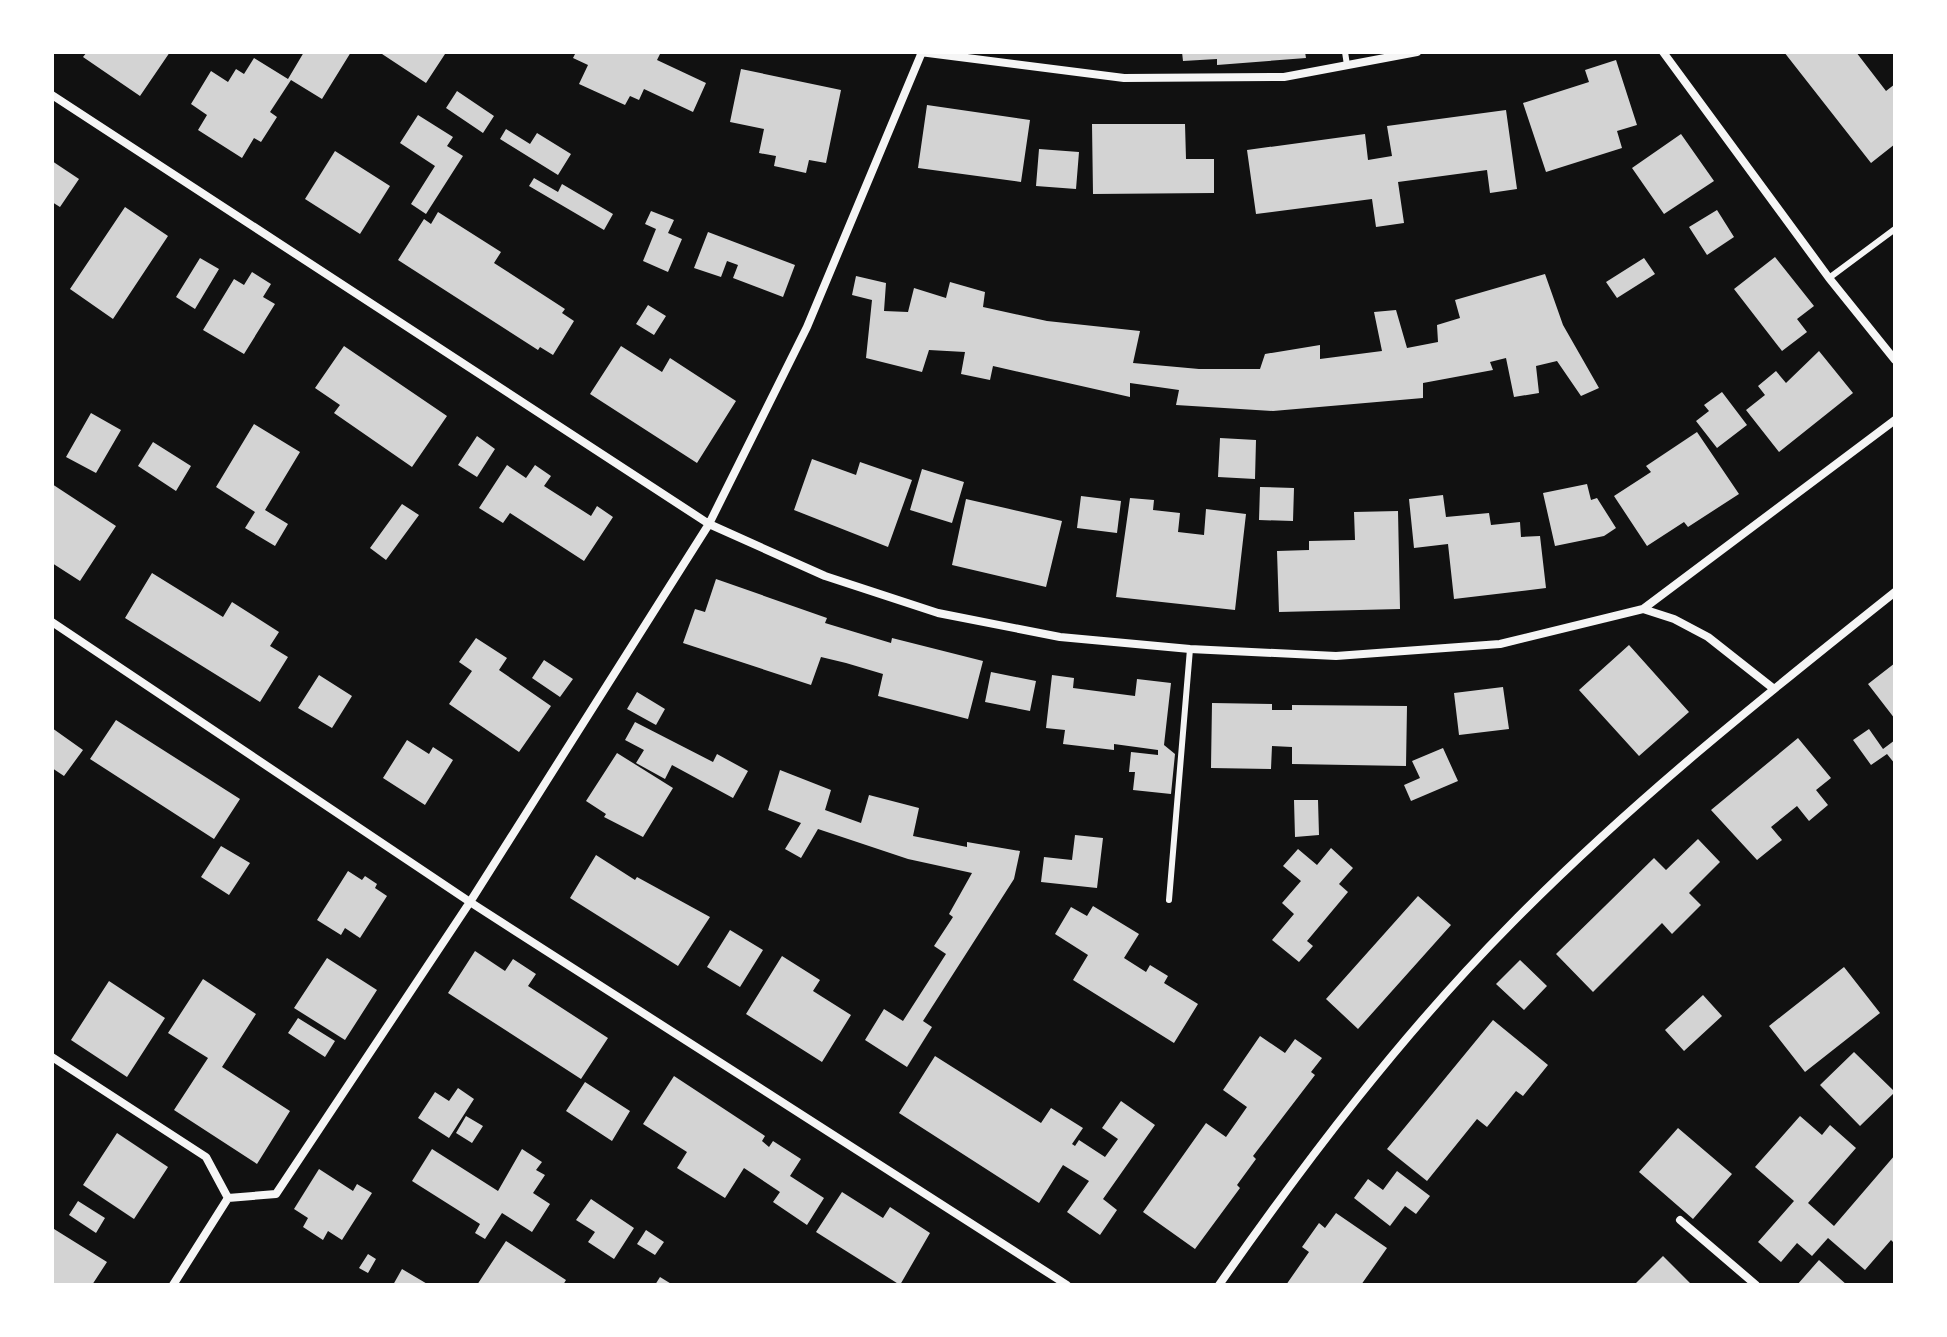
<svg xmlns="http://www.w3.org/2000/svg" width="1947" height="1337" viewBox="0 0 1947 1337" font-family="'Alegreya Sans',sans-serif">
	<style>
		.building { fill: #d3d3d3 }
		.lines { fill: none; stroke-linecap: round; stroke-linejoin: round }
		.service { stroke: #f5f5f5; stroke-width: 6 }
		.minor { stroke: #f5f5f5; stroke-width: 8 }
	</style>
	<rect width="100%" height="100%" fill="#111"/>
	<path class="building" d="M87,52H170L140,96L83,57Z
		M304,52H351L322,99L291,80L270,112L277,117L261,142L254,138L242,158L198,130L207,115L191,104L211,71L228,82L236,69L244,74L254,58L288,79Z
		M379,52H443L445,54L426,83Z
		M576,52H661L657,60L706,83L693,112L644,89L639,100L630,96L625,105L579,84L588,65L573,58Z
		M1182,52H1305L1306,58L1217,65V59L1183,61Z
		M1784,52H1856L1886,91L1895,84V144L1871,163Z
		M1616,60L1637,125L1617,131L1622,148L1546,172L1523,103L1589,82L1585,70Z
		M741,69L841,90L826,163L809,160L806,173L774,166L776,156L759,153L764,129L730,122Z
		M457,91L494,116L483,133L446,108Z
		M927,105L1030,120L1021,182L918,168Z
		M1506,110L1517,189L1490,193L1487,170L1398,182L1404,223L1376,227L1372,199L1256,214L1247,150L1365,134L1368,160L1392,156L1387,126Z
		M418,115L453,137L447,146L463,156L426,214L411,204L435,166L400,143Z
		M1092,124H1185L1186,159H1214V193L1093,194Z
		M506,129L530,144L537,133L571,154L558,175L500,139Z
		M1681,134L1714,181L1664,214L1632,168Z
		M1039,149L1079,152L1076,189L1036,186Z
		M335,151L390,186L360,234L305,199Z
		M52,161L79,179L60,207L52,202Z
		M534,178L558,192L562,184L613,214L604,230L529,186Z
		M125,207L168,236L113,319L70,289Z
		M1717,210L1734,237L1707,255L1689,227Z
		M651,211L674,220L668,233L682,239L668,272L643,261L656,229L645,224Z
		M438,212L501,252L494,263L565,309L562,313L574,321L553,355L540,347L538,350L398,260L424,219L431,224Z
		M708,232L795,265L783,297L733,278L738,265L727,261L721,277L694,268Z
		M1775,257L1814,306L1797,319L1807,332L1782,351L1734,289Z
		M200,258L219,269L195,309L176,297Z
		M1644,258L1655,274L1617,298L1606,282Z
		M252,272L271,284L263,297L275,304L244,354L203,330L234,279L244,285Z
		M1545,274L1563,325L1599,388L1581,396L1557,361L1536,366L1539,393L1514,397L1506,358L1490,362L1493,370L1423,383V398L1273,411L1176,405L1179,390L1130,383V397L993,366L990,380L961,374L965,352L929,350L922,372L866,358L872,300L852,295L856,276L886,283L884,311L908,312L914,288L946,298L950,282L985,292L983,307L1047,321L1140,331L1133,363L1199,369H1260L1265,354L1320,345V359L1382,351L1374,312L1396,310L1407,348L1438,342L1437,325L1460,318L1455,300Z
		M648,305L666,316L654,335L636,324Z
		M344,346L447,416L412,467L334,413L340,405L315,388Z
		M621,346L662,372L670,358L736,401L697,463L590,394Z
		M1819,351L1853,393L1779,452L1746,410L1765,395L1758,386L1776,371L1786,383Z
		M1722,392L1747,425L1717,448L1696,421L1709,411L1704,405Z
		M91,413L121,430L96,473L66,457Z
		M254,424L300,452L265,510L288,524L275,546L245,528L255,512L216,487Z
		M1697,432L1739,494L1688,527L1684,522L1647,546L1614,496L1651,472L1646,466Z
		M477,436L495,449L477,477L458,465Z
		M1220,438L1256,440L1255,479L1218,477Z
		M153,442L191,466L176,491L138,466Z
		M812,459L856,475L860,462L912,480L888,547L794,510Z
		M507,465L526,478L535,465L551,476L544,486L591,516L597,506L613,517L584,561L510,513L503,523L479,508Z
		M922,469L964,482L952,523L910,510Z
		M52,484L116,526L80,581L52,563Z
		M1587,484L1591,500L1597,498L1616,528L1604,536L1555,546L1543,493Z
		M1260,487L1294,488L1293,521L1259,520Z
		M1443,495L1446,517L1489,513L1491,525L1520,522L1521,537L1540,536L1546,588L1454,599L1448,544L1414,548L1409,499Z
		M1081,496L1121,501L1117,533L1077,528Z
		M1130,498L1154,500L1153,510L1180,513L1178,532L1204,535L1206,509L1246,514L1235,610L1116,597Z
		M966,499L1062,521L1046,587L952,565Z
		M402,504L419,515L386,560L370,548Z
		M1398,511L1400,609L1279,612L1277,551L1309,550V541L1355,540L1354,512Z
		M152,573L223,617L232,602L279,632L270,646L288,657L260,702L125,618Z
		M716,579L827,618L825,623L891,643L892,638L983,661L968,719L878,696L883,674L846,663L821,657L811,685L683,643L695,609L705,612Z
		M476,638L507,658L499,670L551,706L519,752L449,704L472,671L459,662Z
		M1629,645L1689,712L1639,756L1579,690Z
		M544,660L573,679L560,697L532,678Z
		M1895,663V719L1868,684Z
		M991,672L1036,681L1030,711L985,702Z
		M319,675L352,696L332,728L298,708Z
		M1052,675L1074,678L1073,688L1135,696L1137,679L1171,683L1164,745L1175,754L1171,794L1133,790L1135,772H1129L1131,752L1158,755V750L1114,744V750L1063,744L1065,730L1046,728Z
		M1503,687L1509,729L1459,735L1454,693Z
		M637,692L665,709L656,725L627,709Z
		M1212,703L1272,704V710H1292V705L1407,706L1406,766L1292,764V747L1272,746L1271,769L1211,768Z
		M116,720L240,799L214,839L90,759Z
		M635,722L713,762L717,754L748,771L733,798L672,765L665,779L636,763L644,750L625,740Z
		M52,728L83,750L64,776L52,768Z
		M1869,729L1883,749L1895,740V764L1887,754L1871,765L1853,740Z
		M1798,738L1831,778L1816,790L1828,805L1809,821L1797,806L1771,827L1782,840L1757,860L1711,810Z
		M407,740L429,754L433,747L453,760L425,805L383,778Z
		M1443,748L1458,781L1411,801L1404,785L1420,778L1412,761Z
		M617,753L673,788L643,837L604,817L606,814L586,801Z
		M780,770L831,790L825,810L861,823L869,795L919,808L913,836L967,847V842L1020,851L1014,879L923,1021L932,1027L907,1067L865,1040L884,1009L903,1021L946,954L934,946L953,917L949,914L972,873L908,859L818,829L801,858L785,849L801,823L768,810Z
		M1294,800H1318L1319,835L1295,837Z
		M1075,835L1103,838L1097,888L1041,882L1044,857L1072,860Z
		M1698,839L1720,862L1689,893L1701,905L1672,934L1662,923L1593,992L1556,954L1654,858L1666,870Z
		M221,846L250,863L229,895L201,877Z
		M1331,848L1353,868L1339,884L1348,892L1307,941L1313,946L1299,962L1272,940L1294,914L1282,903L1301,881L1283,866L1298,849L1317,865Z
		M596,855L635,880L637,877L710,917L678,966L570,898Z
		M348,871L362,880L365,876L377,884L375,888L387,896L360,938L345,928L341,935L317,920Z
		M1418,896L1451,925L1358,1029L1326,999Z
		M1093,906L1139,934L1124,958L1146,972L1150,965L1168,976L1164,983L1198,1004L1174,1043L1073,980L1088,955L1055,934L1071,907L1087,916Z
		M730,930L763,950L740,987L707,967Z
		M475,951L505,971L513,959L536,974L528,986L608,1038L581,1079L448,993Z
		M782,956L820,980L813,991L851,1015L822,1062L746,1014Z
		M327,958L377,990L345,1040L294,1008Z
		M1520,960L1547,986L1524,1010L1496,984Z
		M1844,967L1880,1013L1805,1072L1769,1026Z
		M203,979L256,1014L222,1067L290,1111L257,1164L174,1110L208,1058L168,1033Z
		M109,981L165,1018L127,1077L71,1040Z
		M1703,995L1722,1016L1684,1051L1665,1030Z
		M298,1018L335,1041L325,1057L288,1033Z
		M1493,1020L1548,1065L1523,1096L1516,1091L1487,1127L1477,1119L1427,1181L1387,1149Z
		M1260,1036L1285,1053L1295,1039L1322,1058L1311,1072L1315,1075L1253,1156L1256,1159L1237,1185L1240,1188L1195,1249L1143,1212L1206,1123L1226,1137L1247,1107L1223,1090Z
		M1854,1052L1895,1092L1860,1126L1820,1085Z
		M935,1056L1041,1123L1051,1108L1083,1128L1072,1144L1075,1146L1079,1140L1105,1157L1118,1139L1102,1128L1121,1101L1155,1125L1103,1199L1117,1210L1100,1235L1067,1212L1089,1181L1063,1165L1039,1203L899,1113Z
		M674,1076L765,1136L762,1141L769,1147L773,1141L801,1159L790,1176L824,1198L807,1225L773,1202L780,1192L744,1168L725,1198L677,1168L687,1152L643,1124Z
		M585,1082L630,1111L612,1141L566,1111Z
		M458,1088L474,1099L449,1138L418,1118L435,1092L449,1101Z
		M466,1116L483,1126L472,1143L456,1133Z
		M1800,1116L1822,1135L1830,1125L1856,1148L1808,1203L1834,1226L1895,1155V1244L1891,1240L1865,1270L1828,1238L1812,1256L1797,1243L1781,1262L1758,1242L1794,1201L1755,1167Z
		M1678,1128L1732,1174L1693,1219L1639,1172Z
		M117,1133L168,1167L134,1219L83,1185Z
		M432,1149L498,1191L522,1149L542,1162L536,1170L545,1175L533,1193L550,1204L532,1232L502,1213L485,1239L475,1233L480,1224L412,1181Z
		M319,1169L353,1191L357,1184L372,1193L342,1240L328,1231L323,1240L303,1227L308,1218L294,1209Z
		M1397,1171L1430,1196L1416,1214L1405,1206L1390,1226L1354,1198L1368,1179L1383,1190Z
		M842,1192L883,1218L890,1207L930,1233L900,1285L816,1232Z
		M591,1199L634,1228L614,1259L588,1242L595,1232L576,1220Z
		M78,1201L105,1218L96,1233L69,1215Z
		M1336,1213L1387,1248L1361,1285H1286L1309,1252L1302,1247L1319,1223L1325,1228Z
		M54,1229L107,1262L92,1285H52Z
		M646,1230L664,1242L655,1255L637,1244Z
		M506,1241L566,1280L563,1285H477Z
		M368,1254L376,1259L368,1273L359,1268Z
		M1663,1256L1692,1285H1634Z
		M1819,1260L1847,1285H1797Z
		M402,1269L429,1285H393Z
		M660,1277L673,1285H655Z"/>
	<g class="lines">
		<path class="service" d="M1345,52L1347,65
			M1829,278L1895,229
			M1169,900L1190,649"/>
		<path class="minor" d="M920,52L1124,78L1284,77L1417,52
			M1663,52L1829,278L1895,360
			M52,95L709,524L825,576L938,613L1060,637L1190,649L1336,656L1500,644L1643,609L1674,619L1708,637L1774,689
			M1643,609L1895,420
			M52,622L470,902L1067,1285
			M52,1057L206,1157L228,1198L173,1285
			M228,1198L276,1194L470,902L709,524L807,327L922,52
			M1680,1220L1756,1285
			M1219,1285C1307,1159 1403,1033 1511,924C1630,803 1763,697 1895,592"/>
	</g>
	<rect width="1947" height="1337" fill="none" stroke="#ffffff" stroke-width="108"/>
</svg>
